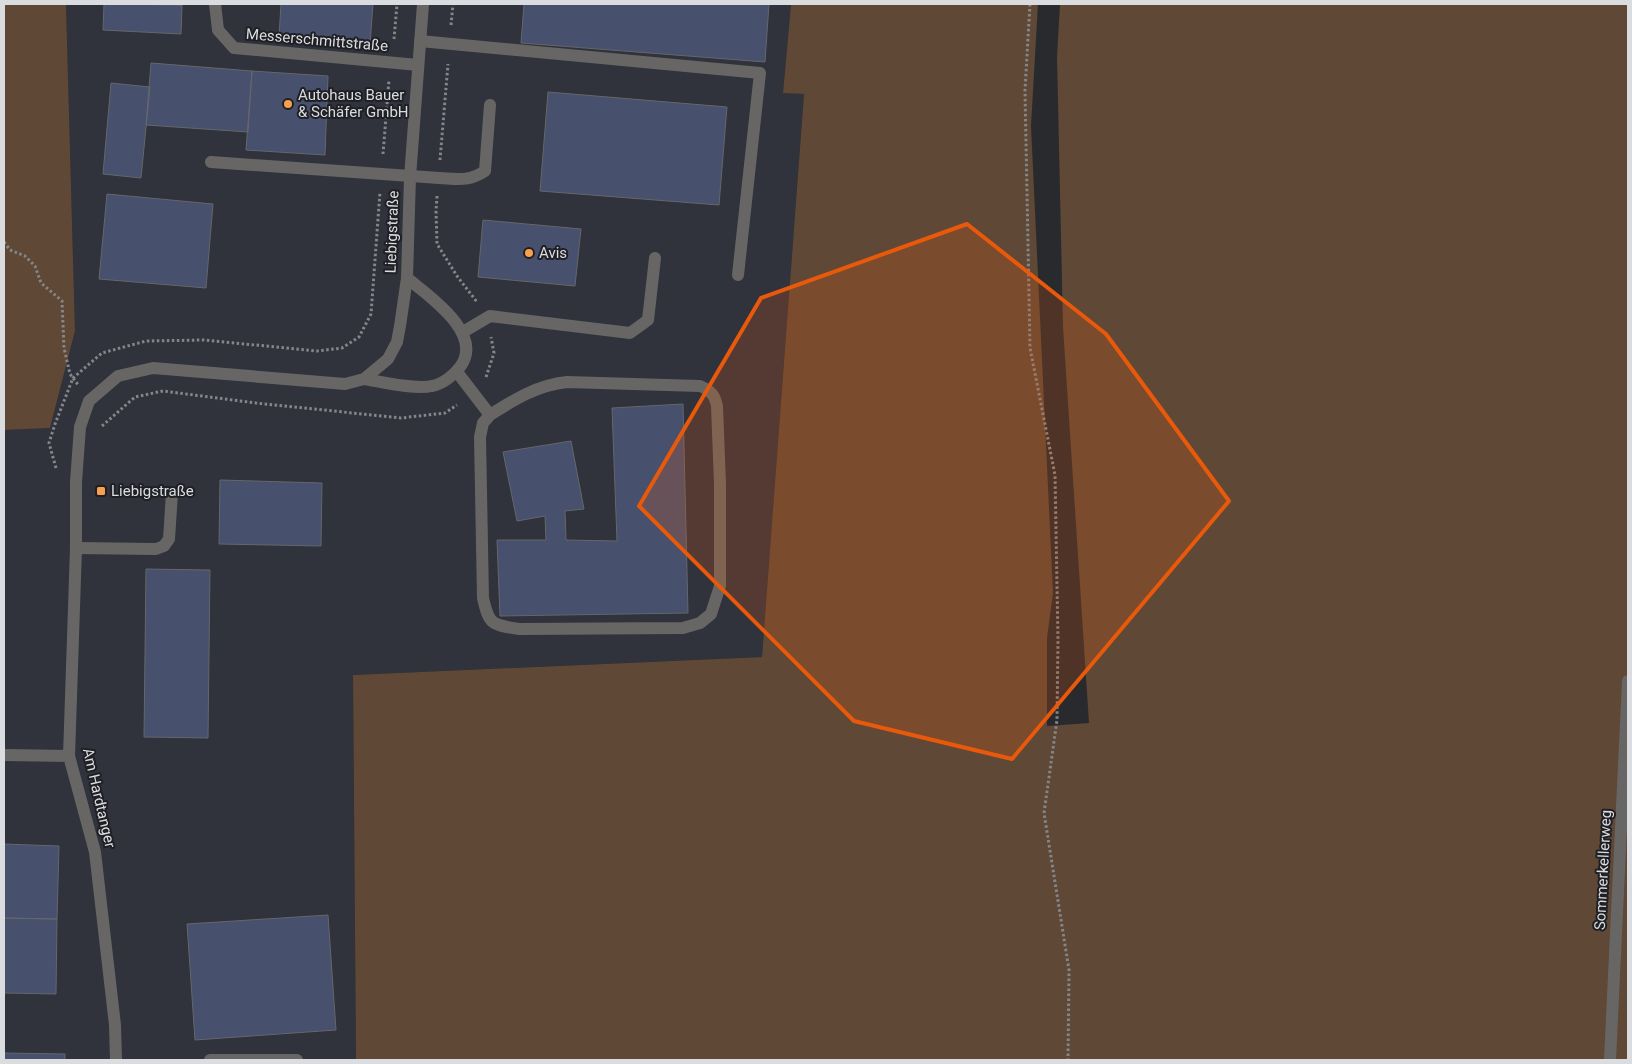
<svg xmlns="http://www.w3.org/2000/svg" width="1632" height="1064" viewBox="0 0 1632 1064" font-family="Roboto,sans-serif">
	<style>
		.built { fill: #30323c }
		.green { fill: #5f4835 }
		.building { fill: #47506c; stroke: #65676c }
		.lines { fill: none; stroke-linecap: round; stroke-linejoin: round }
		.path { stroke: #85868a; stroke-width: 3; stroke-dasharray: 2.5 2.5; stroke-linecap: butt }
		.lane { stroke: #686664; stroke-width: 12 }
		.street { stroke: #686664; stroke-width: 12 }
		.marked { fill: #e8590c; fill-opacity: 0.2; stroke: #e8590c; stroke-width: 4; stroke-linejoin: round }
		.poi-dot { fill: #f8a04b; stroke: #1f2025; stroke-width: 2 }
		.labels { text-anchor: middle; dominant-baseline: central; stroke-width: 4; stroke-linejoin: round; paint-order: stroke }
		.street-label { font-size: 15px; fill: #dbdcdf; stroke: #1f2025 }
		.poi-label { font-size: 15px; fill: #dbdcdf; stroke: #1f2025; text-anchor: start }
	</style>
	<rect width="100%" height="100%" fill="#282a2e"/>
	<path class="built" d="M66,4H791L783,92L804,94L762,657L353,675L356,1060H4V430L50,428L75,331Z"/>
	<path class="green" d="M4,4H66L75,331L50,428L4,430Z
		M791,4H1038L1031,126L1053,593L1047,638V726L1089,723L1063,327L1057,57L1060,4H1628V1060H356L353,675L762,657L804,94L783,93Z"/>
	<path class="building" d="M104,4L182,5L181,34L103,30Z
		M281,4H373L370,44L279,37Z
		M524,4H769L765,62L521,43Z
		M151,63L252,71L248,132L146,125Z
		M252,71L328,76L325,155L246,150Z
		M111,83L150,87L141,178L103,174Z
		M548,92L727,107L719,205L540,191Z
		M107,194L213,204L206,288L99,279Z
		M483,220L581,229L575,286L478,277Z
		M683,404L688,613L500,616L497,540H546L545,516L517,521L503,452L571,441L584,509L565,511L566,540L617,541L612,408Z
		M220,480L322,483L321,546L219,544Z
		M146,569L210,570L208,738L144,737Z
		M4,844L59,846L57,919L4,918Z
		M328,915L336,1030L195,1040L187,924Z
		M4,918L57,919L56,994L4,993Z
		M4,1053L65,1054V1060H4Z"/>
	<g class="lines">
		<path class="path" d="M1030,4L1025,90L1030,348L1055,475L1058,640L1057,720L1044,813L1069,970L1068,1060
			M451,25L453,4
			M394,39L397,4
			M383,154L389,80
			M440,160L448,64
			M437,196L436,211L437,244L457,276L477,302
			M4,242L10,250L25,256L35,266L41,283L62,301L64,348L70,374L79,386
			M486,377L494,353L491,337
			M102,426L135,397L163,391L256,403L401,418L445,413L457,405
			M56,468L49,443L55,424L73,378L102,353L146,341L204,340L317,351L342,348L359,337L371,314L380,192"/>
		<path class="lane" d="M420,41L760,73L738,275
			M211,162L439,178C458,179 468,182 485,171L490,105
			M463,332L490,316L630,333L648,320L655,258
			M457,372L490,415C515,399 538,385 567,382L700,386C710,390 715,395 717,406L720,484V586L711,614L700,623L683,628L519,629C492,625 489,625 483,598L480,437L483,423L490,415
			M364,379C382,382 415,390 432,386C443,384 454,375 460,367C485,334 429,296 407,278
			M76,548L156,549L164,546L169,539L172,493
			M210,1060H297"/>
		<path class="street" d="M215,4L218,30L234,48L418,65
			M4,755L69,756
			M116,1060L115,1025L95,852L69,756L76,548V482L80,427L89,401L118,376L153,368L345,384L364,379L388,359L397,342L400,326L407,278L410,177L423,4
			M1610,1060L1628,681"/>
	</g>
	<path class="marked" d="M967,224L1106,334L1229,501L1012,759L854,721L639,506L761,298Z"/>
	<g class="poi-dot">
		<circle cx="288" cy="104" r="5"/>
		<circle cx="529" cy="253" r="5"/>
		<rect x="96" y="486" width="10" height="10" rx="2.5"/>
	</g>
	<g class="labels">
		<g class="street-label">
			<text transform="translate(317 40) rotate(5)">Messerschmittstraße</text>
			<text transform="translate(392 232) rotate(-88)">Liebigstraße</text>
			<text transform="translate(99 798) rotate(77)">Am Hardtanger</text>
			<text transform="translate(1603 870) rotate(-87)">Sommerkellerweg</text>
		</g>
		<g class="poi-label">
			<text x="298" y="95">Autohaus Bauer<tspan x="298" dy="17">&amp; Schäfer GmbH</tspan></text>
			<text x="539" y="253">Avis</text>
			<text x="111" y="491">Liebigstraße</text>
		</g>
	</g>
	<rect width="1632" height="1064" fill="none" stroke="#dbdcdf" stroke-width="10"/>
</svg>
